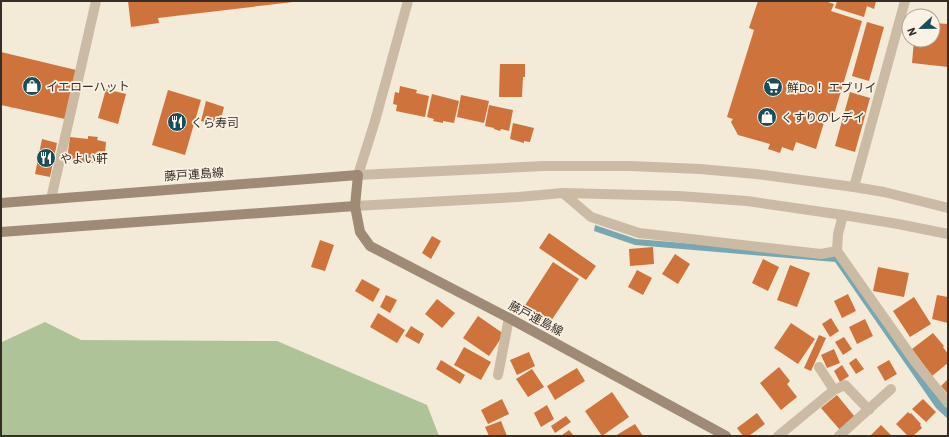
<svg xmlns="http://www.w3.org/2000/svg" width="949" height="437" viewBox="0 0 949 437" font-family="'IBM Plex Sans','Noto Sans JP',sans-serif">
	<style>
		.green { fill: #aec398 }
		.water { fill: #76a7b2 }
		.building { fill: #ce733b }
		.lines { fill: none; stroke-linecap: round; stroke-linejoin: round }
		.minor { stroke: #ccbba4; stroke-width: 10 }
		.tertiary { stroke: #ccbba4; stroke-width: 10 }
		.secondary { stroke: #9f8a75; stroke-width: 10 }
		.labels { text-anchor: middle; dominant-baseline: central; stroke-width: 3.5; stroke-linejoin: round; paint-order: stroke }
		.poi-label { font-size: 12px; fill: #362d26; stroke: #faf3e5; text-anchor: start }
		.street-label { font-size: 12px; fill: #362d26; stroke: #faf3e5 }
	</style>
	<rect width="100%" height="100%" fill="#f3ead8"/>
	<path class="green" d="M45,322L81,340L277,341L427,405L439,436H1V350L2,342Z"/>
	<path class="water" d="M595,225L636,239L838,256L944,405L948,408V419L936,408L835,262L635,245L594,231Z"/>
	<path class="building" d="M128,1H293V2L158,18L159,23L131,27Z
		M758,1H825L834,4L831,11L862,21L833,118L826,116L816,149L796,142L793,151L782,147L780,153L768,149L770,144L738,135L731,122L733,119L727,117L754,30L749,28Z
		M837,1H876L874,9L867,6L864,17L835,8Z
		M867,22L884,27L869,81L852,76Z
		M933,23L948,24V67L912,63L914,40H933Z
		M1,52L76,70L65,119L1,105Z
		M500,64H525V77H523L522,97H499Z
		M400,86L417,90L416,93L429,96L425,117L396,111L397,105L393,104L395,92L399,93Z
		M106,89L126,94L118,124L98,118Z
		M168,90L201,100L185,155L152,145Z
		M850,92L870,98L855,152L835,146Z
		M432,94L459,101L454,123L443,121V123L433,121L434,119L427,117Z
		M461,95L489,101L484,123L457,117Z
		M206,101L224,107L219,126L201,121Z
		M489,105L513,110L509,131L501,129L500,131L494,129V128L485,126Z
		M513,123L534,128L530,142L524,141V143L510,139Z
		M88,136L98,137L97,140L106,142L104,164L67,160L70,137L88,139Z
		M42,139L57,143L50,177L35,174Z
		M549,233L596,266L586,280L539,248Z
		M432,236L441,241L431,259L422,253Z
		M320,240L334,245L325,271L311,267Z
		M653,247L654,264L630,266L629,249Z
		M675,254L690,264L678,284L662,274Z
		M763,259L779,267L768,291L752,283Z
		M553,262L579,279L547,327L522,310Z
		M790,265L810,273L797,307L777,300Z
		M878,267L909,273L904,297L873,291Z
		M637,270L652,278L643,295L628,287Z
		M362,279L380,289L373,302L355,291Z
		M848,294L856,311L842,318L834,301Z
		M386,295L397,300L390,313L380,307Z
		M937,295L948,297V323L932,319Z
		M914,297L931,324L910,337L893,311Z
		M437,299L455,313L442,328L425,314Z
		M378,313L405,330L397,343L370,327Z
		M478,316L504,334L489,356L463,338Z
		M831,318L839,331L830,337L822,324Z
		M865,319L873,336L857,344L849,327Z
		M791,323L815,339L798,364L774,348Z
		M411,326L424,334L419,344L405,336Z
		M933,333L944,346L943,347L948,354V363L932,376L912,349Z
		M819,335L826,338L811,371L804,368Z
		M844,337L852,349L843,355L835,342Z
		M464,347L491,362L481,380L454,365Z
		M834,349L840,363L827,368L821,355Z
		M529,352L535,366L517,375L510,360Z
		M856,358L864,369L856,374L849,363Z
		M441,360L465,375L460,384L436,369Z
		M889,360L897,374L885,381L877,367Z
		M842,365L849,376L840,382L834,371Z
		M779,367L790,381L787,384L797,397L781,410L760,383Z
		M577,368L585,381L555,400L547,386Z
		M532,369L544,387L528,397L516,379Z
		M948,379V394L941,386Z
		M612,392L629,417L602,436L585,411Z
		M837,395L855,417L840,430L821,408Z
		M502,399L509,414L488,424L481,410Z
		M923,399L936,412L926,422L912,409Z
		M547,405L554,419L541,427L534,413Z
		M908,412L910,414L911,413L921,424L920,425L922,428L913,436H908L896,424Z
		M757,413L765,424L749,436H743L737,428Z
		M566,416L571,422L555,433L551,426Z
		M501,421L507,436H489L485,427Z
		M635,424L643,436H615Z
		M881,425L891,435L889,436H870Z
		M569,430L574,436H561Z"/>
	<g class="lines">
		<path class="minor" d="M358,175L375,121L408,1
			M854,187L905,1
			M563,193L591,217L639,233L821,254L837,251
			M51,199L96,1
			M843,215L838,234L837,251L916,363L948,403
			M819,367L834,390L845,385L869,410
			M498,375L509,318
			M778,436L834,390
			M839,436L891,389"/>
		<path class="tertiary" d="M358,175L544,166H630L700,169L756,174L854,187L884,192L948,208
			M355,206L518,197L563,193L679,196L747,201L843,215L898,224L948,234"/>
		<path class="secondary" d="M1,203L358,175L355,206L360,232L370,246L509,318L726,436
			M1,232L355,206"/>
	</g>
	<defs>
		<symbol id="shop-disc" viewBox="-11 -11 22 22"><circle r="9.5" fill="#194d5a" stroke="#faf3e5"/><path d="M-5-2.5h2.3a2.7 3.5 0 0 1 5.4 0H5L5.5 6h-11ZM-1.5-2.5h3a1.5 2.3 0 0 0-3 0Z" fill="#fff"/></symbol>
		<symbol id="supermarket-disc" viewBox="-11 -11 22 22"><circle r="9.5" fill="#194d5a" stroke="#faf3e5"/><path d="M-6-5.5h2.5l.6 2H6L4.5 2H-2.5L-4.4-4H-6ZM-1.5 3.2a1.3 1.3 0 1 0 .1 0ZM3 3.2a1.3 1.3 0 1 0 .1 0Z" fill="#fff"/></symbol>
		<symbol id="restaurant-disc" viewBox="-11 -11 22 22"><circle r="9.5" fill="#194d5a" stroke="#faf3e5"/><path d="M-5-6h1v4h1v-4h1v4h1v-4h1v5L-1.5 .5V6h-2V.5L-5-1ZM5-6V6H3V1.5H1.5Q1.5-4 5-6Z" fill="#fff"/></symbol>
	</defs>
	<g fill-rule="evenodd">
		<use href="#shop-disc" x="21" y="75" width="22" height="22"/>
		<use href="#supermarket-disc" x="762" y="76" width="22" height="22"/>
		<use href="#shop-disc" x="756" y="106" width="22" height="22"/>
		<use href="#restaurant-disc" x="166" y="111" width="22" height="22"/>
		<use href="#restaurant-disc" x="35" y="147" width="22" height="22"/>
	</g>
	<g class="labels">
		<g class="poi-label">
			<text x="46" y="86">イエローハット</text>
			<text x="787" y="87">鮮Do！ エブリイ</text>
			<text x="781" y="117">くすりのレデイ</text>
			<text x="191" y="122">くら寿司</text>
			<text x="60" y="158">やよい軒</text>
		</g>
		<g class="street-label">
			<text transform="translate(194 174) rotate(-4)">藤戸連島線</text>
			<text transform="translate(536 318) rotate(28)">藤戸連島線</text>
		</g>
	</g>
	<rect width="949" height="437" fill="none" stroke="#362d26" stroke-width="4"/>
	<g transform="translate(921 28) rotate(248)"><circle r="19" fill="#faf3e5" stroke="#aca499"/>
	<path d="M0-3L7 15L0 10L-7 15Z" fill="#194d5a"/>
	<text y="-6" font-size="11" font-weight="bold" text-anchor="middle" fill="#362d26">N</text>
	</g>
</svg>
